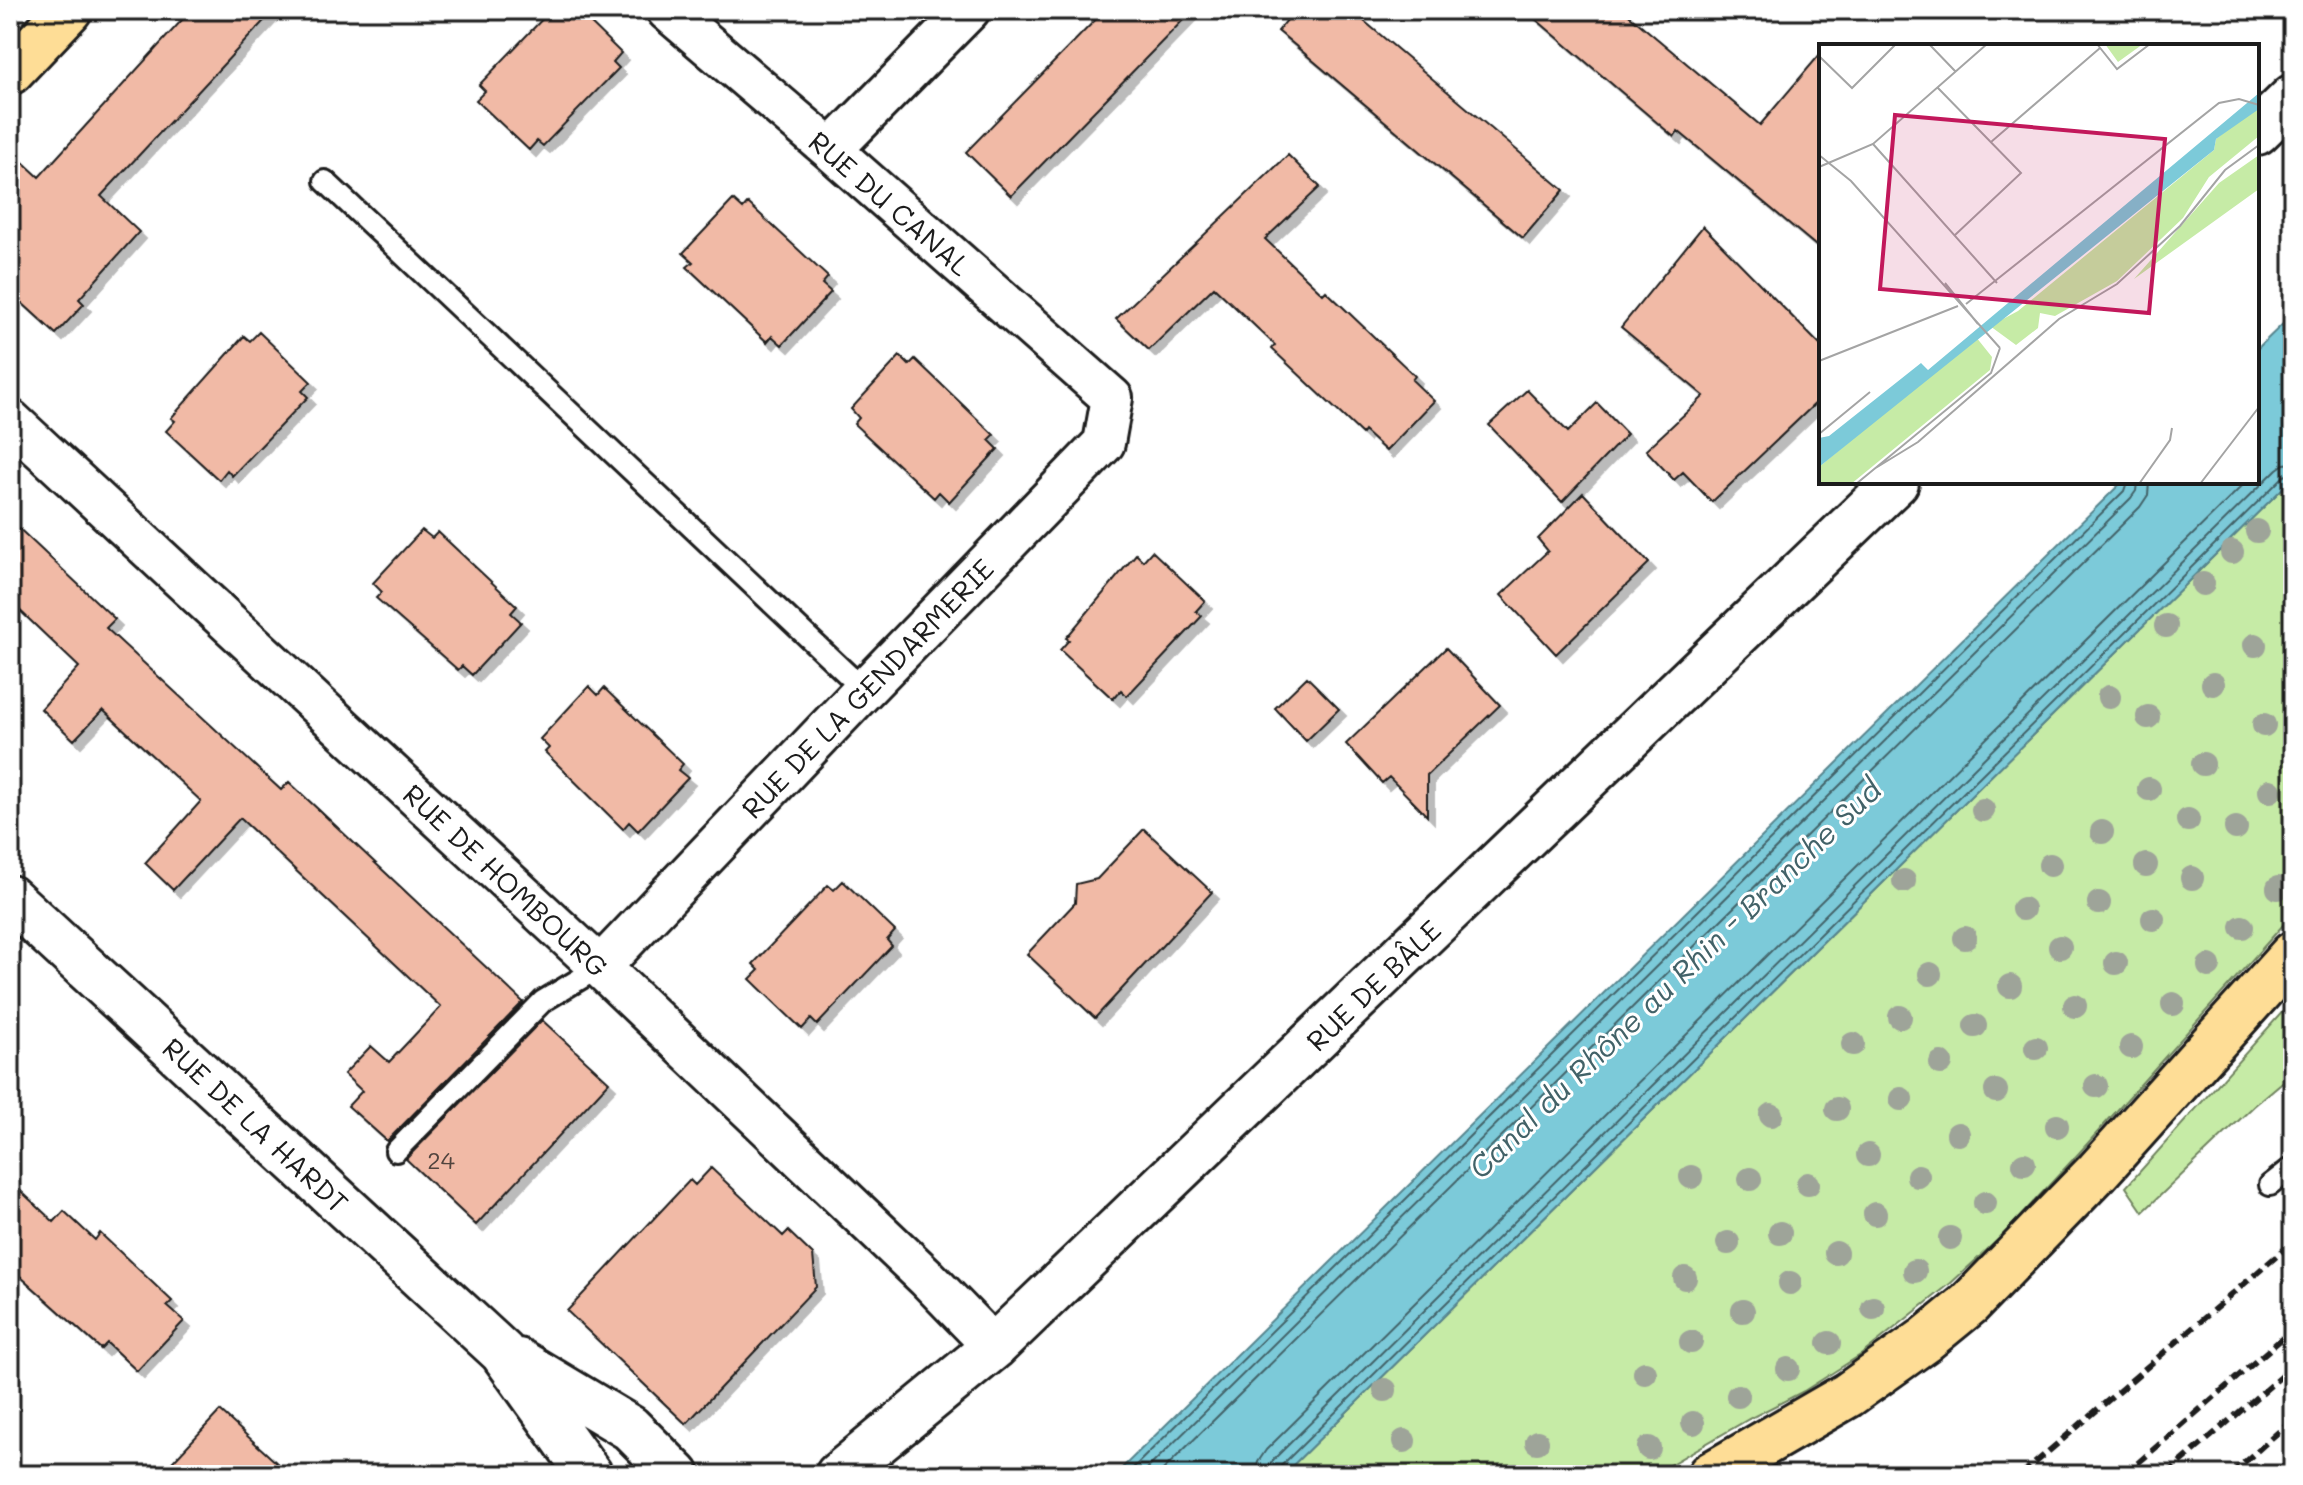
<svg xmlns="http://www.w3.org/2000/svg" width="2303" height="1485" viewBox="0 0 2303 1485" font-family="Mali,sans-serif">
	<style>
		.green { fill: #c6eba6; stroke: #718461; stroke-width: 2 }
		.water { fill: #7ccad9; stroke: #56848d; stroke-width: 2 }
		.lines { fill: none; stroke-linecap: round; stroke-linejoin: round }
		.shore { stroke: #426268; stroke-width: 2 }
		.building { fill: #f1baa6; stroke: #1c1c1c; stroke-width: 2; filter: url(#shadow) }
		.service-casing { stroke: #1c1c1c; stroke-width: 26 }
		.minor-casing { stroke: #1c1c1c; stroke-width: 46 }
		.tertiary-casing { stroke: #1c1c1c; stroke-width: 50 }
		.secondary-casing { stroke: #1c1c1c; stroke-width: 50 }
		.primary-casing { stroke: #1c1c1c; stroke-width: 50 }
		.service { stroke: #fff; stroke-width: 20 }
		.minor { stroke: #fff; stroke-width: 40 }
		.tertiary { stroke: #fff; stroke-width: 44 }
		.secondary { stroke: #fff; stroke-width: 44 }
		.primary { stroke: #fedd96; stroke-width: 44 }
		.rail { stroke: #1c1c1c; stroke-width: 6; stroke-dasharray: 12 6; stroke-linecap: butt }
		.tree { fill: #9ea499 }
		.labels { text-anchor: middle; dominant-baseline: central; stroke-width: 6; stroke-linejoin: round; paint-order: stroke }
		.number-label { font-size: 24px; fill: #51443e }
		.street-label { font-size: 28px; fill: #1c1c1c; stroke: #fff }
		.water-label { font-size: 30px; font-style: italic; fill: #426268; stroke: #fff }
		.inset-road { fill: none; stroke: #a4a4a4; stroke-width: 2 }
		.view { fill: #c2185b; fill-opacity: 0.15; stroke: #c2185b; stroke-width: 4 }
		.inset-edge { fill: none; stroke: #1c1c1c; stroke-width: 4 }
	</style>
	<defs>
		<filter id="shadow"><feDropShadow dx="7" dy="7" stdDeviation="0" flood-color="#0004"/></filter>
	</defs>
	<rect width="100%" height="100%" fill="#fff"/>
	<filter id="ink" filterUnits="userSpaceOnUse"><feTurbulence type="fractalNoise" baseFrequency=".0125" numOctaves="2"/><feDisplacementMap in="SourceGraphic" scale="16" xChannelSelector="R" yChannelSelector="G"/><feConvolveMatrix kernelMatrix="1 2 1 2 8 2 1 2 1" color-interpolation-filters="sRGB"/></filter>
	<g filter="url(#ink)">
		<path class="green" d="M2293,478V914L2079,1153L2002,1236L1951,1283L1862,1354L1804,1391L1749,1419L1652,1475H1283Z
			M2293,1000V1073L2254,1106L2143,1212L2126,1187Z"/>
		<path class="water" d="M2293,314V478L1283,1475H1115L2122,482H2257V349Z"/>
		<g class="lines">
			<path class="shore" d="M1126,1475L2124,491L2127,482
				M1141,1475L2131,498L2136,491L2137,482
				M1158,1475L2140,507L2148,495L2149,482
				M1256,1475L1258,1462L1266,1450L2246,482
				M1268,1475L1269,1466L1274,1459L2277,469L2284,464L2293,463
				M1278,1475L1281,1466L2284,476L2293,473"/>
		</g>
		<path class="building" d="M191,10H274L101,196L139,232L79,299L84,304L56,334L10,292V150L39,177Z
			M551,10H577L621,53L613,62L619,68L543,146L537,141L529,150L476,100L485,91L479,85Z
			M1105,10H1193L1011,196L966,152Z
			M1295,10H1351L1564,190L1523,238L1278,31Z
			M1525,10H1623L1760,125L1821,53V250L1678,131L1674,137Z
			M1288,155L1320,187L1265,239L1323,294L1326,291L1415,376L1412,380L1434,401L1386,451L1364,431L1362,434L1272,349L1275,345L1214,287L1149,350L1116,319Z
			M733,200L743,209L748,203L828,277L822,284L831,292L782,345L772,336L767,342L687,267L693,262L683,253Z
			M1703,226L1821,346V398L1712,502L1683,472L1674,480L1646,450L1704,396L1621,327Z
			M259,332L311,382L302,391L308,397L232,476L227,470L219,480L166,431L175,421L171,418L244,336L250,341Z
			M900,356L909,365L915,359L994,435L989,440L998,449L949,502L939,492L934,498L854,424L859,418L851,409Z
			M1527,390L1568,432L1597,403L1627,434L1562,502L1489,425Z
			M1583,493L1649,563L1556,654L1501,595L1548,551L1538,539Z
			M10,520L115,619L106,628L281,790L289,782L523,1002L387,1141L348,1106L362,1091L344,1074L371,1046L389,1062L441,1007L240,818L173,890L145,863L201,801L103,710L74,740L41,709L79,667L10,601Z
			M422,530L432,538L438,532L517,606L511,613L521,622L472,675L462,666L458,670L376,598L382,592L373,583Z
			M1152,551L1205,601L1196,611L1202,616L1127,696L1121,690L1113,699L1060,650L1069,640L1066,638L1136,554L1143,561Z
			M1446,648L1500,705L1427,775V816L1389,777L1382,783L1346,744Z
			M1307,677L1339,709L1306,741L1275,708Z
			M589,686L598,695L604,688L683,764L678,770L688,778L638,831L629,822L623,829L545,752L549,748L540,739Z
			M1144,829L1212,892L1095,1018L1027,954L1075,903L1076,884L1097,879Z
			M843,881L895,931L887,940L892,946L817,1025L811,1019L802,1029L750,979L759,970L753,964L828,885L834,890Z
			M542,1020L609,1082L476,1225L406,1159Z
			M711,1168L783,1236L788,1231L813,1255L816,1287L686,1424L567,1311L690,1180L695,1185Z
			M10,1181L54,1222L64,1211L95,1240L100,1233L172,1301L167,1306L184,1321L137,1371L107,1343L101,1349L10,1267Z
			M220,1411L290,1475H160Z"/>
		<g class="lines">
			<defs>
				<path id="service" d="M325,181L864,690
					M396,1151L543,1001L600,967
					M2270,1185L2293,1167"/>
				<path id="minor" d="M831,150L969,10
					M10,420L600,967L927,1278L994,1347
					M600,967L864,690L1104,443L1112,398L831,150L667,10"/>
				<path id="tertiary" d="M2257,132L2293,97
					M838,1475L994,1347L1896,482"/>
				<path id="secondary" d="M10,898L502,1352L590,1475
					M518,1361L630,1428L677,1475"/>
				<path id="primary" d="M10,72L69,10
					M1710,1475L1848,1395L1925,1340L1969,1304L2098,1171L2293,954"/>
			</defs>
			<use href="#service" class="service-casing"/>
			<use href="#minor" class="minor-casing"/>
			<use href="#tertiary" class="tertiary-casing"/>
			<use href="#secondary" class="secondary-casing"/>
			<use href="#primary" class="primary-casing"/>
			<use href="#service" class="service"/>
			<use href="#minor" class="minor"/>
			<use href="#tertiary" class="tertiary"/>
			<use href="#secondary" class="secondary"/>
			<use href="#primary" class="primary"/>
			<path class="rail" d="M2021,1475L2293,1242
				M2124,1475L2293,1329
				M2166,1475L2293,1366
				M2230,1475L2293,1419"/>
		</g>
		<g class="tree">
			<circle cx="2257" cy="531" r="12"/>
			<circle cx="2232" cy="552" r="12"/>
			<circle cx="2203" cy="584" r="12"/>
			<circle cx="2166" cy="626" r="12"/>
			<circle cx="2255" cy="645" r="12"/>
			<circle cx="2213" cy="684" r="12"/>
			<circle cx="2109" cy="697" r="12"/>
			<circle cx="2148" cy="717" r="12"/>
			<circle cx="2264" cy="725" r="12"/>
			<circle cx="2203" cy="764" r="12"/>
			<circle cx="2149" cy="789" r="12"/>
			<circle cx="2270" cy="791" r="12"/>
			<circle cx="1983" cy="810" r="12"/>
			<circle cx="2188" cy="820" r="12"/>
			<circle cx="2236" cy="828" r="12"/>
			<circle cx="2102" cy="832" r="12"/>
			<circle cx="2050" cy="865" r="12"/>
			<circle cx="2146" cy="865" r="12"/>
			<circle cx="2192" cy="878" r="12"/>
			<circle cx="1904" cy="881" r="12"/>
			<circle cx="2278" cy="888" r="12"/>
			<circle cx="2099" cy="903" r="12"/>
			<circle cx="2023" cy="909" r="12"/>
			<circle cx="2153" cy="919" r="12"/>
			<circle cx="2242" cy="927" r="12"/>
			<circle cx="1965" cy="938" r="12"/>
			<circle cx="2060" cy="947" r="12"/>
			<circle cx="2116" cy="963" r="12"/>
			<circle cx="2209" cy="966" r="12"/>
			<circle cx="1930" cy="974" r="12"/>
			<circle cx="2010" cy="986" r="12"/>
			<circle cx="2173" cy="1004" r="12"/>
			<circle cx="2075" cy="1006" r="12"/>
			<circle cx="1900" cy="1017" r="12"/>
			<circle cx="1975" cy="1026" r="12"/>
			<circle cx="1853" cy="1044" r="12"/>
			<circle cx="2131" cy="1047" r="12"/>
			<circle cx="2036" cy="1048" r="12"/>
			<circle cx="1941" cy="1063" r="12"/>
			<circle cx="2096" cy="1086" r="12"/>
			<circle cx="1996" cy="1091" r="12"/>
			<circle cx="1901" cy="1099" r="12"/>
			<circle cx="1837" cy="1109" r="12"/>
			<circle cx="1771" cy="1115" r="12"/>
			<circle cx="2057" cy="1126" r="12"/>
			<circle cx="1958" cy="1134" r="12"/>
			<circle cx="1868" cy="1155" r="12"/>
			<circle cx="2024" cy="1164" r="12"/>
			<circle cx="1918" cy="1176" r="12"/>
			<circle cx="1691" cy="1177" r="12"/>
			<circle cx="1750" cy="1179" r="12"/>
			<circle cx="1808" cy="1184" r="12"/>
			<circle cx="1985" cy="1203" r="12"/>
			<circle cx="1875" cy="1214" r="12"/>
			<circle cx="1780" cy="1233" r="12"/>
			<circle cx="1950" cy="1238" r="12"/>
			<circle cx="1728" cy="1243" r="12"/>
			<circle cx="1836" cy="1253" r="12"/>
			<circle cx="1915" cy="1271" r="12"/>
			<circle cx="1685" cy="1278" r="12"/>
			<circle cx="1790" cy="1283" r="12"/>
			<circle cx="1873" cy="1308" r="12"/>
			<circle cx="1743" cy="1311" r="12"/>
			<circle cx="1691" cy="1342" r="12"/>
			<circle cx="1829" cy="1343" r="12"/>
			<circle cx="1788" cy="1369" r="12"/>
			<circle cx="1645" cy="1373" r="12"/>
			<circle cx="1385" cy="1390" r="12"/>
			<circle cx="1738" cy="1396" r="12"/>
			<circle cx="1693" cy="1423" r="12"/>
			<circle cx="1404" cy="1441" r="12"/>
			<circle cx="1537" cy="1442" r="12"/>
			<circle cx="1649" cy="1448" r="12"/>
		</g>
	</g>
	<g class="labels">
		<g class="number-label">
			<text x="441" y="1159">24</text>
		</g>
		<g class="street-label">
			<text transform="translate(890 203) rotate(41)">RUE DU CANAL</text>
			<text transform="translate(867 688) rotate(-46)">RUE DE LA GENDARMERIE</text>
			<text transform="translate(506 880) rotate(43)">RUE DE HOMBOURG</text>
			<text transform="translate(1373 985) rotate(-44)">RUE DE BÂLE</text>
			<text transform="translate(256 1125) rotate(43)">RUE DE LA HARDT</text>
		</g>
		<g class="water-label">
			<text transform="translate(1674 978) rotate(-44)">Canal du Rhône au Rhin - Branche Sud</text>
		</g>
	</g>
	<g transform="translate(1819 44)">
		<rect width="440" height="440" fill="#fff"/>
		<path d="M286,0H324L299,18ZM440,66V92L390,133L364,174L298,237L236,272L221,269L219,284L197,301L171,282L199,267L395,106L397,95L432,67ZM440,111V145L315,235L400,139ZM157,293L173,313L171,326L32,440H0V423Z" fill="#c6eba6"/>
		<path d="M440,49V65L397,95L395,106L0,423V394L10,392L102,319L109,326Z" fill="#7ccad9"/>
		<path class="inset-road" d="M110,0L136,27M278,0L298,25L331,0M1,13L33,44L77,0M118,43L202,129L136,191M172,98L281,4M54,100L178,239M0,111L32,137L181,304M0,123L54,100L168,0M126,239L159,280M147,260L400,59L420,55L440,61M0,317L139,262M0,390L51,348M55,425L99,398L240,275L298,240L361,182L406,126L440,101M37,440L172,329L181,304M320,440L351,396L353,384M381,440L440,363"/>
		<path class="view" d="M76,71L346,95L330,269L61,245Z"/>
		<rect width="440" height="440" class="inset-edge"/>
	</g>
	<rect width="2303" height="1485" fill="none" stroke="#fff" stroke-width="40"/>
	<rect x="20" y="20" width="2263" height="1445" fill="none" stroke="#1c1c1c" stroke-width="3" filter="url(#ink)"/>
</svg>
